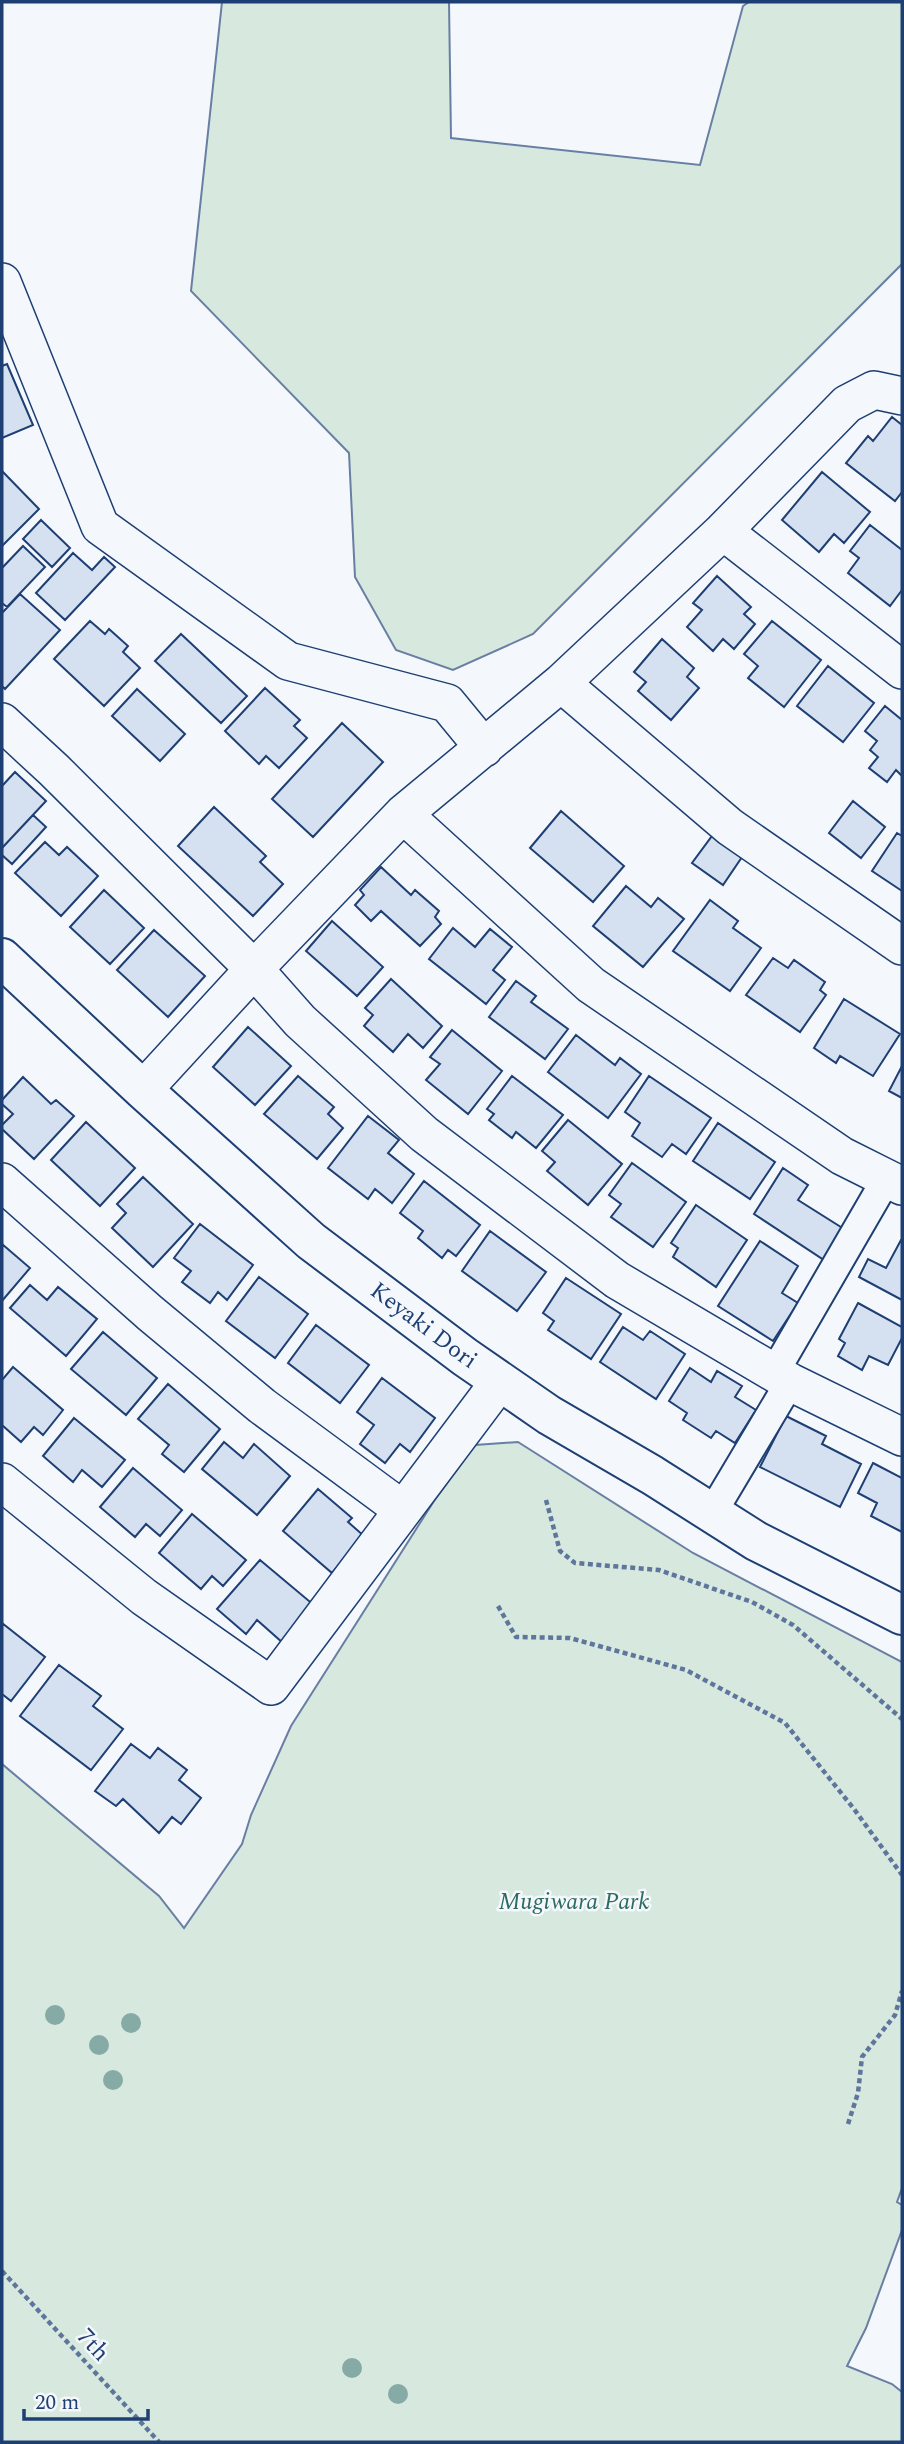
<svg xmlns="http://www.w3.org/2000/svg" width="904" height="2444" viewBox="0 0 904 2444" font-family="Spectral,serif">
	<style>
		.green { fill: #d7e8df; stroke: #687fa3; stroke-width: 2 }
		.building { fill: #d5e0f0; stroke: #1d3f73; stroke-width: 2 }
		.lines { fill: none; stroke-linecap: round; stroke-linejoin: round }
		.pedestrian-casing { stroke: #1d3f73; stroke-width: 32 }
		.minor-casing { stroke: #1d3f73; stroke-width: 40 }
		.tertiary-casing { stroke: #1d3f73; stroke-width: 42 }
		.path { stroke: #5e769c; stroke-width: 4.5; stroke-dasharray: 5 3.5; stroke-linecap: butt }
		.pedestrian { stroke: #f4f7fb; stroke-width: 28 }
		.minor { stroke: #f4f7fb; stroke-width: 37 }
		.tertiary { stroke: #f4f7fb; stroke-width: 38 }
		.tree { fill: #86aba6 }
		.labels { text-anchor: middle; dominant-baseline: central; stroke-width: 5; stroke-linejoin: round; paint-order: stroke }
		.street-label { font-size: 24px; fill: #1d3f73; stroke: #f4f7fb }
		.park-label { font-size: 24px; font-style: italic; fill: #2c6c60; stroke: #f4f7fb }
	</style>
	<rect width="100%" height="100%" fill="#f4f7fb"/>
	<path class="green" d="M222,2H449L451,138L700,165L743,6L749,2H902V264L533,634L453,670L396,650L355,577L349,453L191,291Z
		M518,1442L693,1553L902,1662V2188L897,2202L902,2205V2230L866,2328L847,2366L892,2384L902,2392V2442H2V1764L159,1896L184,1928L242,1844L251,1815L291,1726L434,1501L475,1445Z"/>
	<path class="building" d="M7,364L33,425L2,438V366Z
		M892,417L902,425V492L895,501L846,463L868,436L873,441Z
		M2,471L39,509L2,546Z
		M822,472L870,512L844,543L834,534L819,552L782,520Z
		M41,520L70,548L52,567L23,539Z
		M870,525L902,550V590L890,606L848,573L859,558L850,551Z
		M23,546L45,567L7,607L2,603V568Z
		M73,553L92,570L104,557L115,567L65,620L36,593Z
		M717,576L751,607L744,614L755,624L734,649L723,639L713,651L687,627L702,610L693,603Z
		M20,594L60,630L5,689L2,686V613Z
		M90,621L105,634L109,629L128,646L123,652L140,668L104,706L54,659Z
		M772,621L821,660L784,707L748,678L758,666L744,654Z
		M181,634L247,696L221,723L155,661Z
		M662,639L694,668L687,677L699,688L671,720L638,691L646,682L634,672Z
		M828,666L874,703L843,742L797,706Z
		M265,688L300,720L294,726L307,738L279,768L266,756L259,764L225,731Z
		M137,689L185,734L160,761L112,716Z
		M885,706L902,720V776L896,770L887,782L869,768L878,757L870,750L877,741L865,731Z
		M342,723L383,762L313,837L272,799Z
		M15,772L46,801L2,848V786Z
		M853,801L885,827L861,858L829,833Z
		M214,807L266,856L260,862L283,884L253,916L178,846Z
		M561,811L624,866L593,902L530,848Z
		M33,815L46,827L12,864L2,855V848Z
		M897,833L902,836V891L872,871Z
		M712,836L742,857L723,885L692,863Z
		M45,842L59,855L67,847L98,876L61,916L15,873Z
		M381,867L411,895L415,890L439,911L435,917L441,924L420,946L381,911L371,921L355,905L364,895L360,890Z
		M626,886L651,907L658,898L684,919L643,967L593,926Z
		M104,890L144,928L110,964L70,927Z
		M710,900L738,921L733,928L761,948L730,991L673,951Z
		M332,921L383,967L357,996L306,951Z
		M453,928L475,947L490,929L512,947L493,970L505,980L486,1004L429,959Z
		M154,930L205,976L168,1017L117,970Z
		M773,958L788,968L794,960L825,982L820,990L826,995L800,1032L746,995Z
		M391,979L442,1026L423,1048L408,1034L393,1052L364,1026L373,1015L365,1008Z
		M516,981L536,996L531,1002L568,1029L545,1059L489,1017Z
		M844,999L900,1034L873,1076L840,1056L836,1063L814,1048Z
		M248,1027L291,1066L255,1105L213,1067Z
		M452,1030L502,1071L468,1114L426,1080L440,1064L430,1057Z
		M576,1035L615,1065L620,1058L641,1074L608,1118L548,1072Z
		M902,1066V1098L889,1091Z
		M298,1076L334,1107L328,1114L343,1128L317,1159L264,1114Z
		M512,1076L563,1115L536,1148L516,1132L512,1138L489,1120L494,1114L487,1109Z
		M649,1076L711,1118L686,1154L672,1144L662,1157L632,1136L640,1123L625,1112Z
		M23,1077L51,1104L56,1100L74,1116L34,1159L2,1129V1125L13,1114L2,1104V1100Z
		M368,1116L399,1140L388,1153L414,1174L392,1203L375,1189L368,1199L328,1168Z
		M568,1120L622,1164L588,1205L547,1171L555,1162L542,1151Z
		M86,1122L135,1168L100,1206L51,1160Z
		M718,1123L775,1162L750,1199L693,1161Z
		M632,1163L686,1202L653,1247L611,1217L621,1204L609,1195Z
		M783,1168L808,1185L798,1200L844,1229L824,1260L754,1214Z
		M143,1177L193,1224L153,1267L112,1228L126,1213L117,1204Z
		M424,1181L480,1225L456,1256L448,1250L442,1258L418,1238L423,1231L400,1213Z
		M696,1205L747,1240L716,1287L673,1257L678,1248L671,1243Z
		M200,1224L253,1265L227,1300L218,1292L210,1303L182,1282L191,1271L174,1258Z
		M490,1231L546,1272L517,1311L462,1271Z
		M901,1240H902V1300L859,1277L868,1259L886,1268Z
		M760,1241L798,1266L782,1293L798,1303L773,1341L718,1306Z
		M2,1244L30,1268L2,1301Z
		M259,1277L308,1314L275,1358L226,1321Z
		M566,1278L621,1314L591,1359L548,1330L554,1321L543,1313Z
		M30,1285L47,1300L58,1287L97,1319L66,1356L10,1308Z
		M858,1303L902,1327V1338L888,1365L869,1356L862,1370L838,1356L845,1343L839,1339Z
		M316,1325L369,1365L340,1403L288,1363Z
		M623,1327L643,1340L650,1331L685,1354L656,1399L600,1362Z
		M103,1332L157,1378L126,1415L71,1369Z
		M13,1367L63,1410L43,1435L34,1427L21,1442L2,1425V1380Z
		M690,1368L711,1382L717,1371L742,1386L735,1397L756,1410L735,1443L716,1431L711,1438L683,1420L687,1413L669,1401Z
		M382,1378L435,1418L410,1452L400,1444L385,1463L360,1444L374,1425L357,1412Z
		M168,1384L220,1429L184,1472L162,1454L169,1445L138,1419Z
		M786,1416L826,1436L822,1444L861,1464L840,1507L760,1467Z
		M74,1418L125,1460L102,1487L82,1470L73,1482L43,1456Z
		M224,1442L243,1458L254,1444L290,1476L257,1515L202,1469Z
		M873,1463L902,1478V1532L871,1516L877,1503L858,1493Z
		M133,1468L182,1510L160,1536L146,1524L135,1537L100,1507Z
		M318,1489L352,1518L348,1522L364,1536L332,1573L283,1531Z
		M192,1514L246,1560L223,1586L212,1576L201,1589L159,1553Z
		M260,1560L315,1606L283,1643L257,1620L246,1634L217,1609Z
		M2,1623L45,1657L11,1701L2,1694Z
		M59,1665L101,1696L93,1706L123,1729L91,1770L20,1716Z
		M131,1744L150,1758L158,1748L187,1770L179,1780L201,1798L181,1824L172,1817L159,1833L123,1799L116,1806L95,1791Z"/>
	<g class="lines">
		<defs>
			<path id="pedestrian" d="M774,1373L887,1178
				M712,1513L790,1382"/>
			<path id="minor" d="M2,282L100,526L288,661L447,703L484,748
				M723,531L902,670
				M561,683L730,827L902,946
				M2,722L54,770L254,969L300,1021L424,1134L617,1280L790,1382L902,1437
				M403,814L591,985L842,1156L902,1186
				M143,1090L254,969L403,814L561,683L723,531L847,404L874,390L902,396
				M2,1182L150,1313L262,1406L403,1510
				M2,1482L144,1597L271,1686L500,1381"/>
			<g id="tertiary">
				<path id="s1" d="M2,958L143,1090L311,1241L465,1357L549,1415L652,1475L756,1541L902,1615"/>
			</g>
		</defs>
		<use href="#pedestrian" class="pedestrian-casing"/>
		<use href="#minor" class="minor-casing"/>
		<use href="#tertiary" class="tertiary-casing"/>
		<path class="path" d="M546,1500L560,1551L575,1563L659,1570L752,1602L793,1625L902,1719
			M498,1606L516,1637L570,1638L686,1670L785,1723L854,1809L902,1875
			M848,2124L858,2093L862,2057L895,2015L902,1991
			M2,2271L159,2442"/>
		<use href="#pedestrian" class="pedestrian"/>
		<use href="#minor" class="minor"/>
		<use href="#tertiary" class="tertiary"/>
	</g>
	<g class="tree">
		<circle cx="55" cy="2015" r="10"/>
		<circle cx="131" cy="2023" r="10"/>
		<circle cx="99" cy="2045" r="10"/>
		<circle cx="113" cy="2080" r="10"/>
		<circle cx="352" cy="2368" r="10"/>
		<circle cx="398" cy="2394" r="10"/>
	</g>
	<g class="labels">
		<g class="street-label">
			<text stroke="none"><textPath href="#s1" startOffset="560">Keyaki Dori</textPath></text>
			<text transform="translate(93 2345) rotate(47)">7th</text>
		</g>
		<g class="park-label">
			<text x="574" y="1902">Mugiwara Park</text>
		</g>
	</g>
	<rect width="904" height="2444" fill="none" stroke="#1d3f73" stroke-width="7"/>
	<path d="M24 2409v10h124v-10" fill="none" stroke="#1d3f73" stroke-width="3.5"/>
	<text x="35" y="2409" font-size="21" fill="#1d3f73" stroke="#f4f7fb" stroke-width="5" paint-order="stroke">20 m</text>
</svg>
